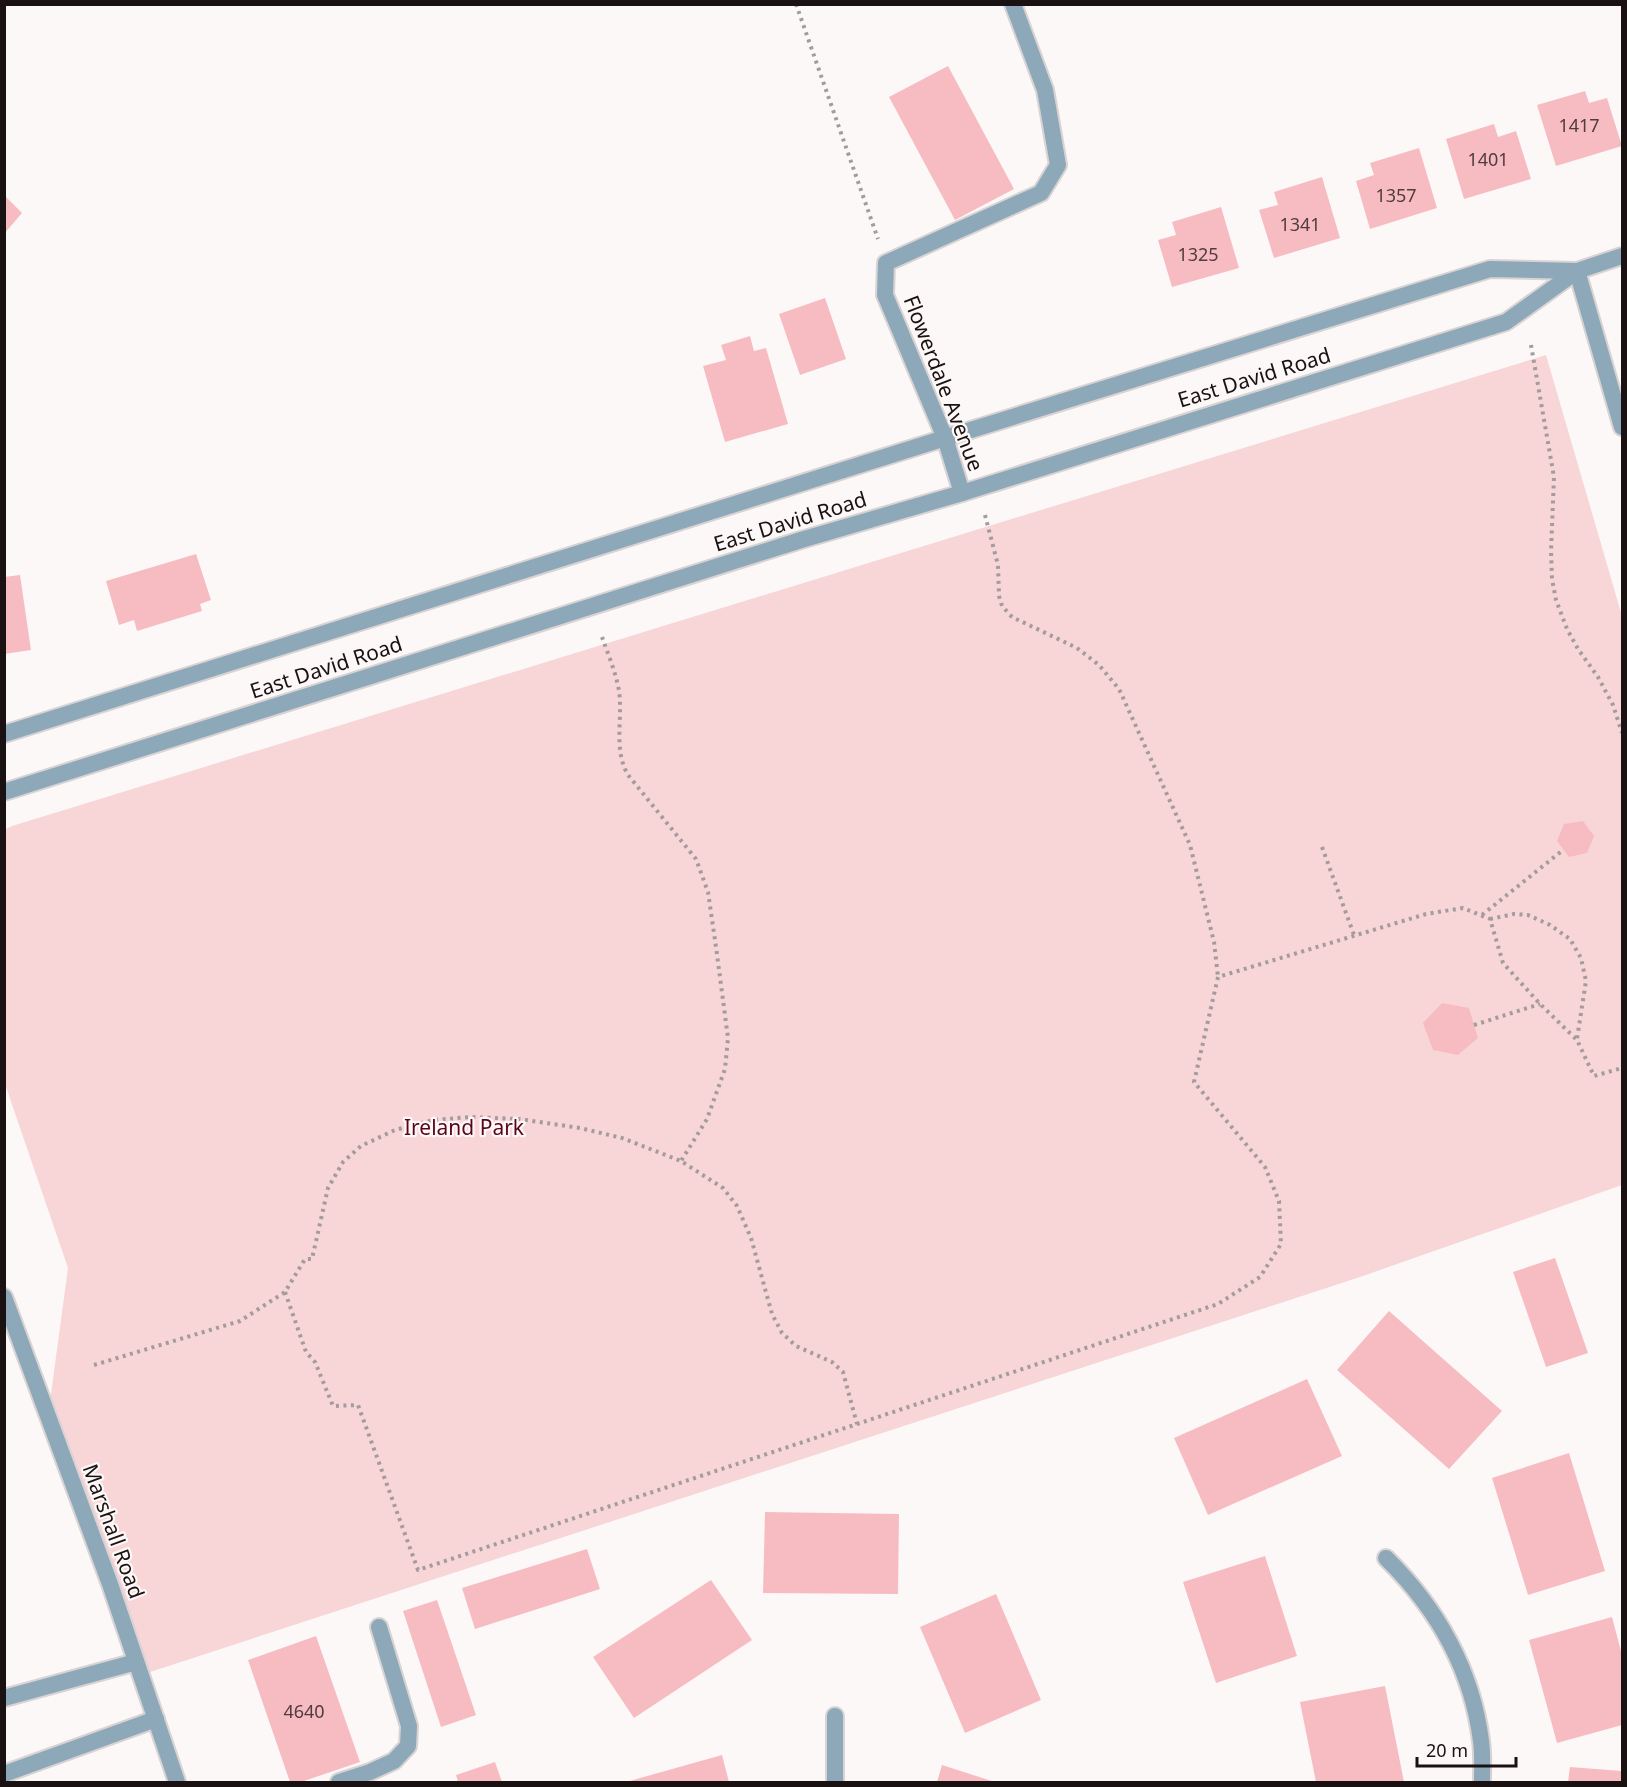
<svg xmlns="http://www.w3.org/2000/svg" width="1627" height="1787" viewBox="0 0 1627 1787" font-family="'Noto Sans',sans-serif">
	<style>
		.green { fill: #f8d5d7 }
		.building { fill: #f7bcc1 }
		.lines { fill: none; stroke-linecap: round; stroke-linejoin: round }
		.service-casing { stroke: #d9d3d3; stroke-width: 20 }
		.minor-casing { stroke: #d9d3d3; stroke-width: 20 }
		.tertiary-casing { stroke: #d9d3d3; stroke-width: 20 }
		.path { stroke: #a39c9d; stroke-width: 4; stroke-dasharray: 3 4.5; stroke-linecap: butt }
		.service { stroke: #8da9b9; stroke-width: 16 }
		.minor { stroke: #8da9b9; stroke-width: 16 }
		.tertiary { stroke: #8da9b9; stroke-width: 16 }
		.labels { text-anchor: middle; dominant-baseline: central; stroke-width: 4.5; stroke-linejoin: round; paint-order: stroke }
		.number-label { font-size: 18px; fill: #503c3e }
		.street-label { font-size: 21px; fill: #191112; stroke: #fdf8f8 }
		.park-label { font-size: 21px; fill: #5a041c; stroke: #fdf8f8 }
	</style>
	<rect width="100%" height="100%" fill="#fdf8f8"/>
	<path class="green" d="M1546,355L1622,616V1185L1360,1277L141,1675L48,1416L68,1268L5,1084L4,830L12,826Z"/>
	<path class="building" d="M948,66L1014,189L955,220L889,97Z
		M1585,91L1589,103L1607,98L1622,146L1556,166L1537,105Z
		M1494,124L1498,137L1516,131L1531,179L1464,199L1446,139Z
		M1419,148L1437,208L1370,229L1356,181L1374,175L1370,163Z
		M1322,177L1340,238L1274,258L1259,210L1278,205L1274,192Z
		M4,195L22,213L4,234Z
		M1221,207L1239,268L1172,287L1158,240L1176,235L1172,222Z
		M825,298L846,359L800,375L779,314Z
		M750,336L754,351L766,348L788,424L725,442L703,366L726,360L721,345Z
		M196,554L211,600L200,604L202,611L137,631L134,620L119,625L106,581Z
		M20,575L31,650L4,654V577Z
		M1583,821L1594,836L1587,853L1569,857L1557,841L1564,824Z
		M1442,1003L1469,1008L1478,1038L1458,1055L1433,1050L1423,1023Z
		M1555,1258L1588,1353L1546,1367L1513,1272Z
		M1389,1311L1502,1411L1449,1469L1337,1370Z
		M1307,1379L1342,1456L1208,1515L1174,1438Z
		M1569,1453L1605,1571L1528,1595L1492,1478Z
		M765,1512L899,1514L898,1594L763,1593Z
		M587,1549L600,1589L475,1629L462,1588Z
		M1265,1556L1297,1656L1216,1683L1183,1582Z
		M711,1580L752,1640L634,1718L593,1657Z
		M996,1594L1041,1700L965,1733L920,1627Z
		M437,1600L476,1715L441,1727L403,1611Z
		M1612,1617L1622,1655V1725L1557,1743L1529,1640Z
		M316,1636L360,1762L301,1782H290L248,1660Z
		M1385,1686L1404,1782H1316L1300,1702Z
		M722,1755L729,1782H626Z
		M495,1762L502,1782H458L456,1775Z
		M942,1765L995,1782H937Z
		M1570,1767L1622,1771V1782H1568Z"/>
	<g class="lines">
		<defs>
			<path id="service" d="M4,1698L136,1662
				M4,1774L156,1719
				M339,1782L370,1772L394,1761L408,1746L409,1726L379,1627"/>
			<path id="minor" d="M1577,271L1622,427
				M962,493L945,438L885,295L886,263L1041,193L1058,165L1045,90L1013,4
				M1386,1558C1437,1608 1472,1670 1481,1741C1483,1755 1482,1769 1482,1782
				M835,1782V1716"/>
			<path id="tertiary" d="M4,734L945,438L1490,269L1577,271
				M4,792L801,540L962,493L1506,322L1577,271L1622,256
				M4,1297L110,1584L177,1782"/>
		</defs>
		<use href="#service" class="service-casing"/>
		<use href="#minor" class="minor-casing"/>
		<use href="#tertiary" class="tertiary-casing"/>
		<path class="path" d="M796,4L878,239
			M1531,345L1554,477L1551,551L1552,579L1556,600L1567,629L1578,649L1598,677L1613,705L1622,733
			M985,515L998,565L999,596L1002,606L1012,617L1077,648L1099,665L1119,689L1190,845L1214,942L1218,977
			M602,637C608,654 616,673 619,691C623,720 613,749 628,775L696,859L708,892L716,947L728,1038L725,1069L707,1119L681,1161
			M1322,847L1354,935
			M1482,915L1563,850
			M1490,919L1514,914L1528,915L1550,925L1570,939L1581,958L1586,981L1577,1039
			M1474,1025L1540,1004
			M285,1292L306,1352L315,1362L333,1406L358,1405L418,1570L1218,1304L1260,1277L1281,1244L1279,1201L1265,1167L1194,1082L1218,977L1426,914L1463,908L1490,919L1503,963L1540,1004L1577,1040L1594,1076L1622,1068
			M94,1365L240,1321L285,1292L305,1259H312L328,1188L343,1162L361,1146L395,1130L433,1120L471,1117L519,1119L580,1128L622,1138L681,1161L723,1188L737,1206L751,1238L772,1314L782,1333L796,1346L832,1362L843,1372L857,1424"/>
		<use href="#service" class="service"/>
		<use href="#minor" class="minor"/>
		<use href="#tertiary" class="tertiary"/>
	</g>
	<g class="labels">
		<g class="number-label">
			<text x="1579" y="125">1417</text>
			<text x="1488" y="159">1401</text>
			<text x="1396" y="195">1357</text>
			<text x="1300" y="224">1341</text>
			<text x="1198" y="254">1325</text>
			<text x="304" y="1711">4640</text>
		</g>
		<g class="street-label">
			<text transform="translate(1254 377) rotate(-17)">East David Road</text>
			<text transform="translate(944 383) rotate(69)">Flowerdale Avenue</text>
			<text transform="translate(790 521) rotate(-17)">East David Road</text>
			<text transform="translate(326 667) rotate(-18)">East David Road</text>
			<text transform="translate(114 1531) rotate(70)">Marshall Road</text>
		</g>
		<g class="park-label">
			<text x="464" y="1127">Ireland Park</text>
		</g>
	</g>
	<rect width="1627" height="1787" fill="none" stroke="#191112" stroke-width="12"/>
	<path d="M1417 1757v9h99v-9" fill="none" stroke="#191112" stroke-width="3"/>
	<text x="1426" y="1757" font-size="18" fill="#191112" stroke="#fdf8f8" stroke-width="4.5" paint-order="stroke">20 m</text>
</svg>
